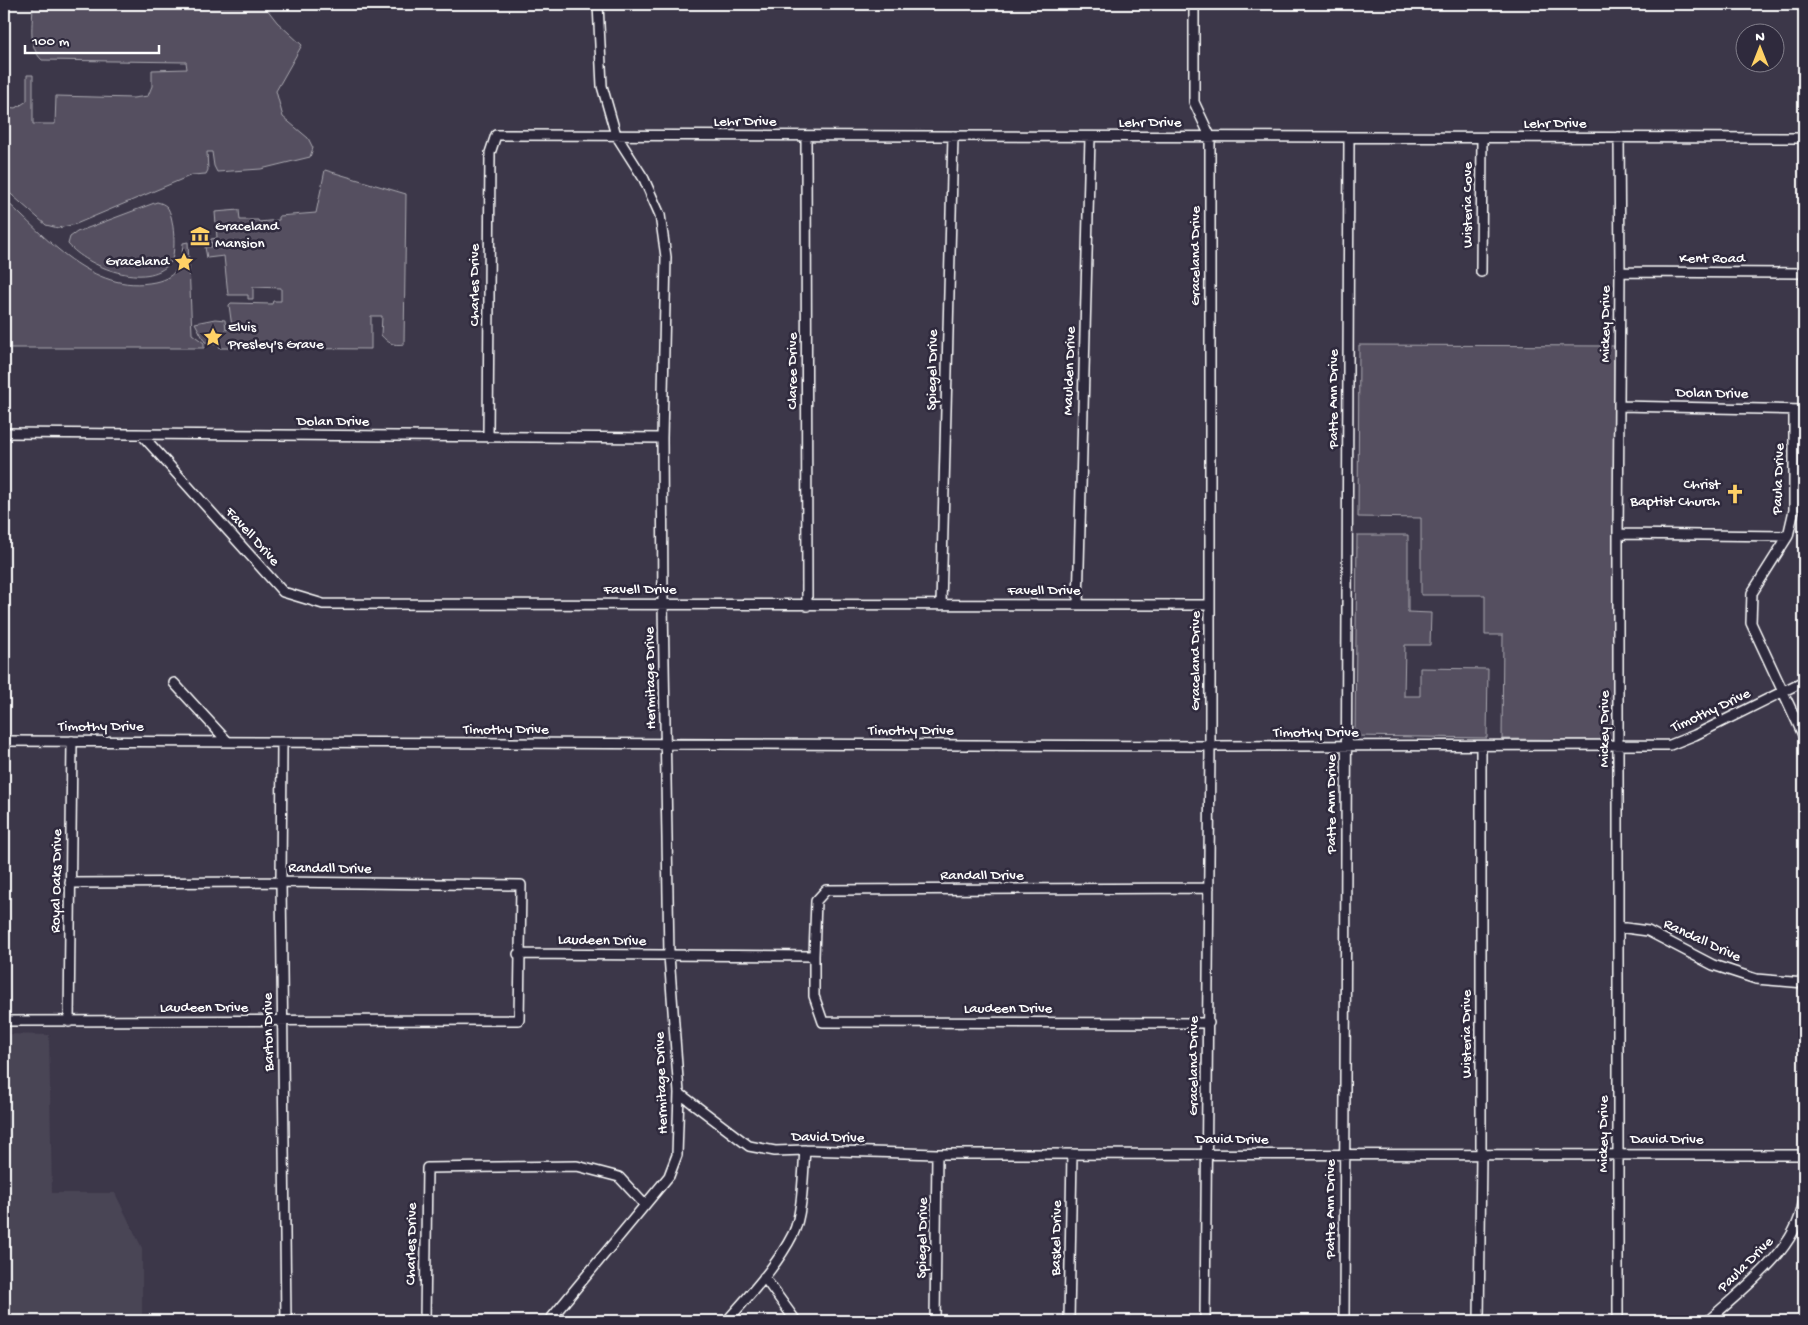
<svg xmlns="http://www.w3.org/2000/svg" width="1808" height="1325" viewBox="0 0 1808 1325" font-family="'Gochi Hand',sans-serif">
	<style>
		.built { fill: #494455 }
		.green { fill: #555060; stroke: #aaa8b0 }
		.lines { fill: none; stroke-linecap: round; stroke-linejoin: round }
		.minor-casing { stroke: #fff; stroke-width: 12 }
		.minor { stroke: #2f2a3d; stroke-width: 9 }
		.labels { text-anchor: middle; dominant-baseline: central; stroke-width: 5; stroke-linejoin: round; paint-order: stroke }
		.street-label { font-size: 15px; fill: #fff; stroke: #2f2a3d }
		.poi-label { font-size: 15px; fill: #fff; stroke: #2f2a3d; text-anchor: start }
	</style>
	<rect width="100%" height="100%" fill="#3c3749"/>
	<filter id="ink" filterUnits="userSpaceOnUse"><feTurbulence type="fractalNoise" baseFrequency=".02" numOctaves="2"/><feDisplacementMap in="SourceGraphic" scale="10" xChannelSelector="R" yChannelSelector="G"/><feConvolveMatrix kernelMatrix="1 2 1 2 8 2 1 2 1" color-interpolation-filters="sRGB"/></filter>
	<g filter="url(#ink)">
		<path class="built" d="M4,1034L49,1035L52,1193H115L142,1248V1321H4Z"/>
		<path class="green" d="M33,4H263L277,22L302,45L276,91L283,117L308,138L313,148L310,157L261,169L217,172L214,166L212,152H207L208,170L206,174L192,175L76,224L58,228L46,225L4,188V107L16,108L27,101V75H33V124H55L56,96L133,98L148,96L152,86V70L187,69L186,62L42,60C27,46 33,23 33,4Z
			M325,170L406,194L404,344C393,346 388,343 381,335L382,316H371V349L220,348L218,342L214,344L205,342L195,323L215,319L225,320L226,330L232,327L229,305L231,303L272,304L273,301H281V288L253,287V299H248V295H228L224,256L207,258L205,247H212L211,239L217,238L215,212L239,210L240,220H258L259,222L279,220V216L316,213Z
			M4,199C46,237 92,295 155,282C178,277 182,263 183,243L188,242L192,334L204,343V348H4Z
			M157,202C161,203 164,204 167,207C174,215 177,255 170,263C147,290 87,267 68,244L70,237L77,232Z
			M1359,345L1614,346L1613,740L1502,739L1503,635H1485V595H1421V518L1358,517Z
			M1357,535H1408V612L1431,613L1430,645H1405L1404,696H1420V668L1488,669L1487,738L1355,736Z"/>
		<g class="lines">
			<defs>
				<path id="minor" d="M1194,4V102L1210,136V746L1205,1321
					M806,136L807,606
					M1481,272L1482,138
					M1620,272L1804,273
					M1620,406L1804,410
					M1794,410V510L1788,536L1752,593L1751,623L1804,737
					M4,433L662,438
					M142,435L283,592L323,604L1209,605
					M488,437L490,153L496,135L1804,138
					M1618,534L1788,536
					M941,605L953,136
					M1078,605L1090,137
					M174,683L228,742
					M4,741L1210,746L1670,745L1695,735L1804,681
					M282,743L281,882L286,1321
					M1618,927L1648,931L1713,965L1756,979L1804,983
					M518,954L814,956
					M4,1021L519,1020L521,885L281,882L70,883
					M69,1022L72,741
					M1209,1023L823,1022L814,996V956L816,901L826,890L1209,888
					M679,1093L749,1146L775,1151L805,1150L937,1154L1804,1155
					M764,1277L796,1321
					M425,1321L427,1168L577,1166L619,1177L645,1205
					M549,1321L669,1176L677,1155L679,1093L669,955L663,604L662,438L666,257L660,215L644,179L616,135L602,86L598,4
					M727,1321C750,1294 777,1266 793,1234C803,1214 803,1172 805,1150
					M935,1321L937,1154
					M1069,1321L1072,1154
					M1344,1321L1349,137
					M1479,1321L1481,1154V746
					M1618,1321V534L1620,272L1619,137
					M1708,1321C1744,1287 1802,1247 1804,1195"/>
			</defs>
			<use href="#minor" class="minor-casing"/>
			<use href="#minor" class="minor"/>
		</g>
	</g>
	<defs>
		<symbol id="museum-bare" viewBox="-9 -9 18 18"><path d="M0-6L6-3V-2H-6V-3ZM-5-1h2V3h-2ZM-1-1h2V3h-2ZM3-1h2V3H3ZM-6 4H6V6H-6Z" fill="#ffd166" stroke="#2f2a3d" stroke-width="2.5" paint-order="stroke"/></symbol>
		<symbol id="sight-bare" viewBox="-9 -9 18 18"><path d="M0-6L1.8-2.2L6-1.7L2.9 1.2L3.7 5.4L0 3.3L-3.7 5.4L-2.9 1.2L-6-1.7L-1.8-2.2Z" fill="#ffd166" stroke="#2f2a3d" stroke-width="2.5" paint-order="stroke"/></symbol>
		<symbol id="church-bare" viewBox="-9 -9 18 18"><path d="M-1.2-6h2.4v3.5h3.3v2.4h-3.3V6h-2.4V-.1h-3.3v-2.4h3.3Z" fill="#ffd166" stroke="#2f2a3d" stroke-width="2.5" paint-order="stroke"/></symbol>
	</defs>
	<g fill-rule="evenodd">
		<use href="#museum-bare" x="186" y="222" width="28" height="28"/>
		<use href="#sight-bare" x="170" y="248" width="28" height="28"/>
		<use href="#sight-bare" x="199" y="323" width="28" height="28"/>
		<use href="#church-bare" x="1721" y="480" width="28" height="28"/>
	</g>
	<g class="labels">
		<g class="street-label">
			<text x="745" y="122">Lehr Drive</text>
			<text x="1150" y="123">Lehr Drive</text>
			<text x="1555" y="124">Lehr Drive</text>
			<text transform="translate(1468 205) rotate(-90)">Wisteria Cove</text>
			<text transform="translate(1196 256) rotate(-90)">Graceland Drive</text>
			<text x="1712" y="259">Kent Road</text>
			<text transform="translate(475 285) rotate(-90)">Charles Drive</text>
			<text transform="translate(1606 324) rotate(-90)">Mickey Drive</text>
			<text transform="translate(933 370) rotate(-89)">Spiegel Drive</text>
			<text transform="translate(793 371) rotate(-90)">Claree Drive</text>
			<text transform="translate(1070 371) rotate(-88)">Maulden Drive</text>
			<text transform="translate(1712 394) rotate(1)">Dolan Drive</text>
			<text transform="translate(1334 399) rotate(-90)">Patte Ann Drive</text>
			<text x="333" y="422">Dolan Drive</text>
			<text transform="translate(1779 479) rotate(-88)">Paula Drive</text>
			<text transform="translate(252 537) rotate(48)">Favell Drive</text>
			<text x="640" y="590">Favell Drive</text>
			<text x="1044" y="591">Favell Drive</text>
			<text transform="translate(1196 661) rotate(-90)">Graceland Drive</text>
			<text transform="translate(651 678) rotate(-91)">Hermitage Drive</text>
			<text transform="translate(1711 711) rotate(-25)">Timothy Drive</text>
			<text x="101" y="727">Timothy Drive</text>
			<text transform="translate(1605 729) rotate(-90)">Mickey Drive</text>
			<text x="506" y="730">Timothy Drive</text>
			<text x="911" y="731">Timothy Drive</text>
			<text x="1316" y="733">Timothy Drive</text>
			<text transform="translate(1332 804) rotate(-90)">Patte Ann Drive</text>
			<text transform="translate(330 869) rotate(1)">Randall Drive</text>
			<text x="982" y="876">Randall Drive</text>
			<text transform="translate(57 881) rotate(-89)">Royal Oaks Drive</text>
			<text transform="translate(602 941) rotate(1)">Laudeen Drive</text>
			<text transform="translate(1702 941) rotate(25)">Randall Drive</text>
			<text x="204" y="1008">Laudeen Drive</text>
			<text x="1008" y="1009">Laudeen Drive</text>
			<text transform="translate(269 1032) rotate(-91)">Barton Drive</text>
			<text transform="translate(1467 1034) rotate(-90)">Wisteria Drive</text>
			<text transform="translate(1194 1066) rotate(-90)">Graceland Drive</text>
			<text transform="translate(662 1083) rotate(-92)">Hermitage Drive</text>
			<text transform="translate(1604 1134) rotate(-90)">Mickey Drive</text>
			<text transform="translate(828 1138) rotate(1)">David Drive</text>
			<text x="1232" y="1140">David Drive</text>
			<text x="1667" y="1140">David Drive</text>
			<text transform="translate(1331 1209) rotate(-90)">Patte Ann Drive</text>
			<text transform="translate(923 1238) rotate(-89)">Spiegel Drive</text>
			<text transform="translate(1057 1238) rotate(-89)">Baskel Drive</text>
			<text transform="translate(412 1244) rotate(-89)">Charles Drive</text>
			<text transform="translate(1746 1265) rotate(-45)">Paula Drive</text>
		</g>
		<g class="poi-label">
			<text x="215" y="227">Graceland<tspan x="215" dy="17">Mansion</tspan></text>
			<text x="169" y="262" text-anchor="end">Graceland</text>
			<text x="228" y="328">Elvis<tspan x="228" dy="17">Presley's Grave</tspan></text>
			<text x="1720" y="485" text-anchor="end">Christ<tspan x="1720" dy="17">Baptist Church</tspan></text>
		</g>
	</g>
	<rect width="1808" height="1325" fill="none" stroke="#2f2a3d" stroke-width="20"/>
	<rect x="10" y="10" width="1788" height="1305" fill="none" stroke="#fff" stroke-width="2" filter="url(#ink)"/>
	<g transform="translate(1760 48)"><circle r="24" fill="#2f2a3d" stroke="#827f8b"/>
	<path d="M0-4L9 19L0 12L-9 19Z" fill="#ffd166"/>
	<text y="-8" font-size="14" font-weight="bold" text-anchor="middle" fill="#ffffff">N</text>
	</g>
	<path d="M25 45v8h134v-8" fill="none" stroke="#ffffff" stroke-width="2.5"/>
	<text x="32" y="45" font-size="15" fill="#ffffff" stroke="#2f2a3d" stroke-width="4" paint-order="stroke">100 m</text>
</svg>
